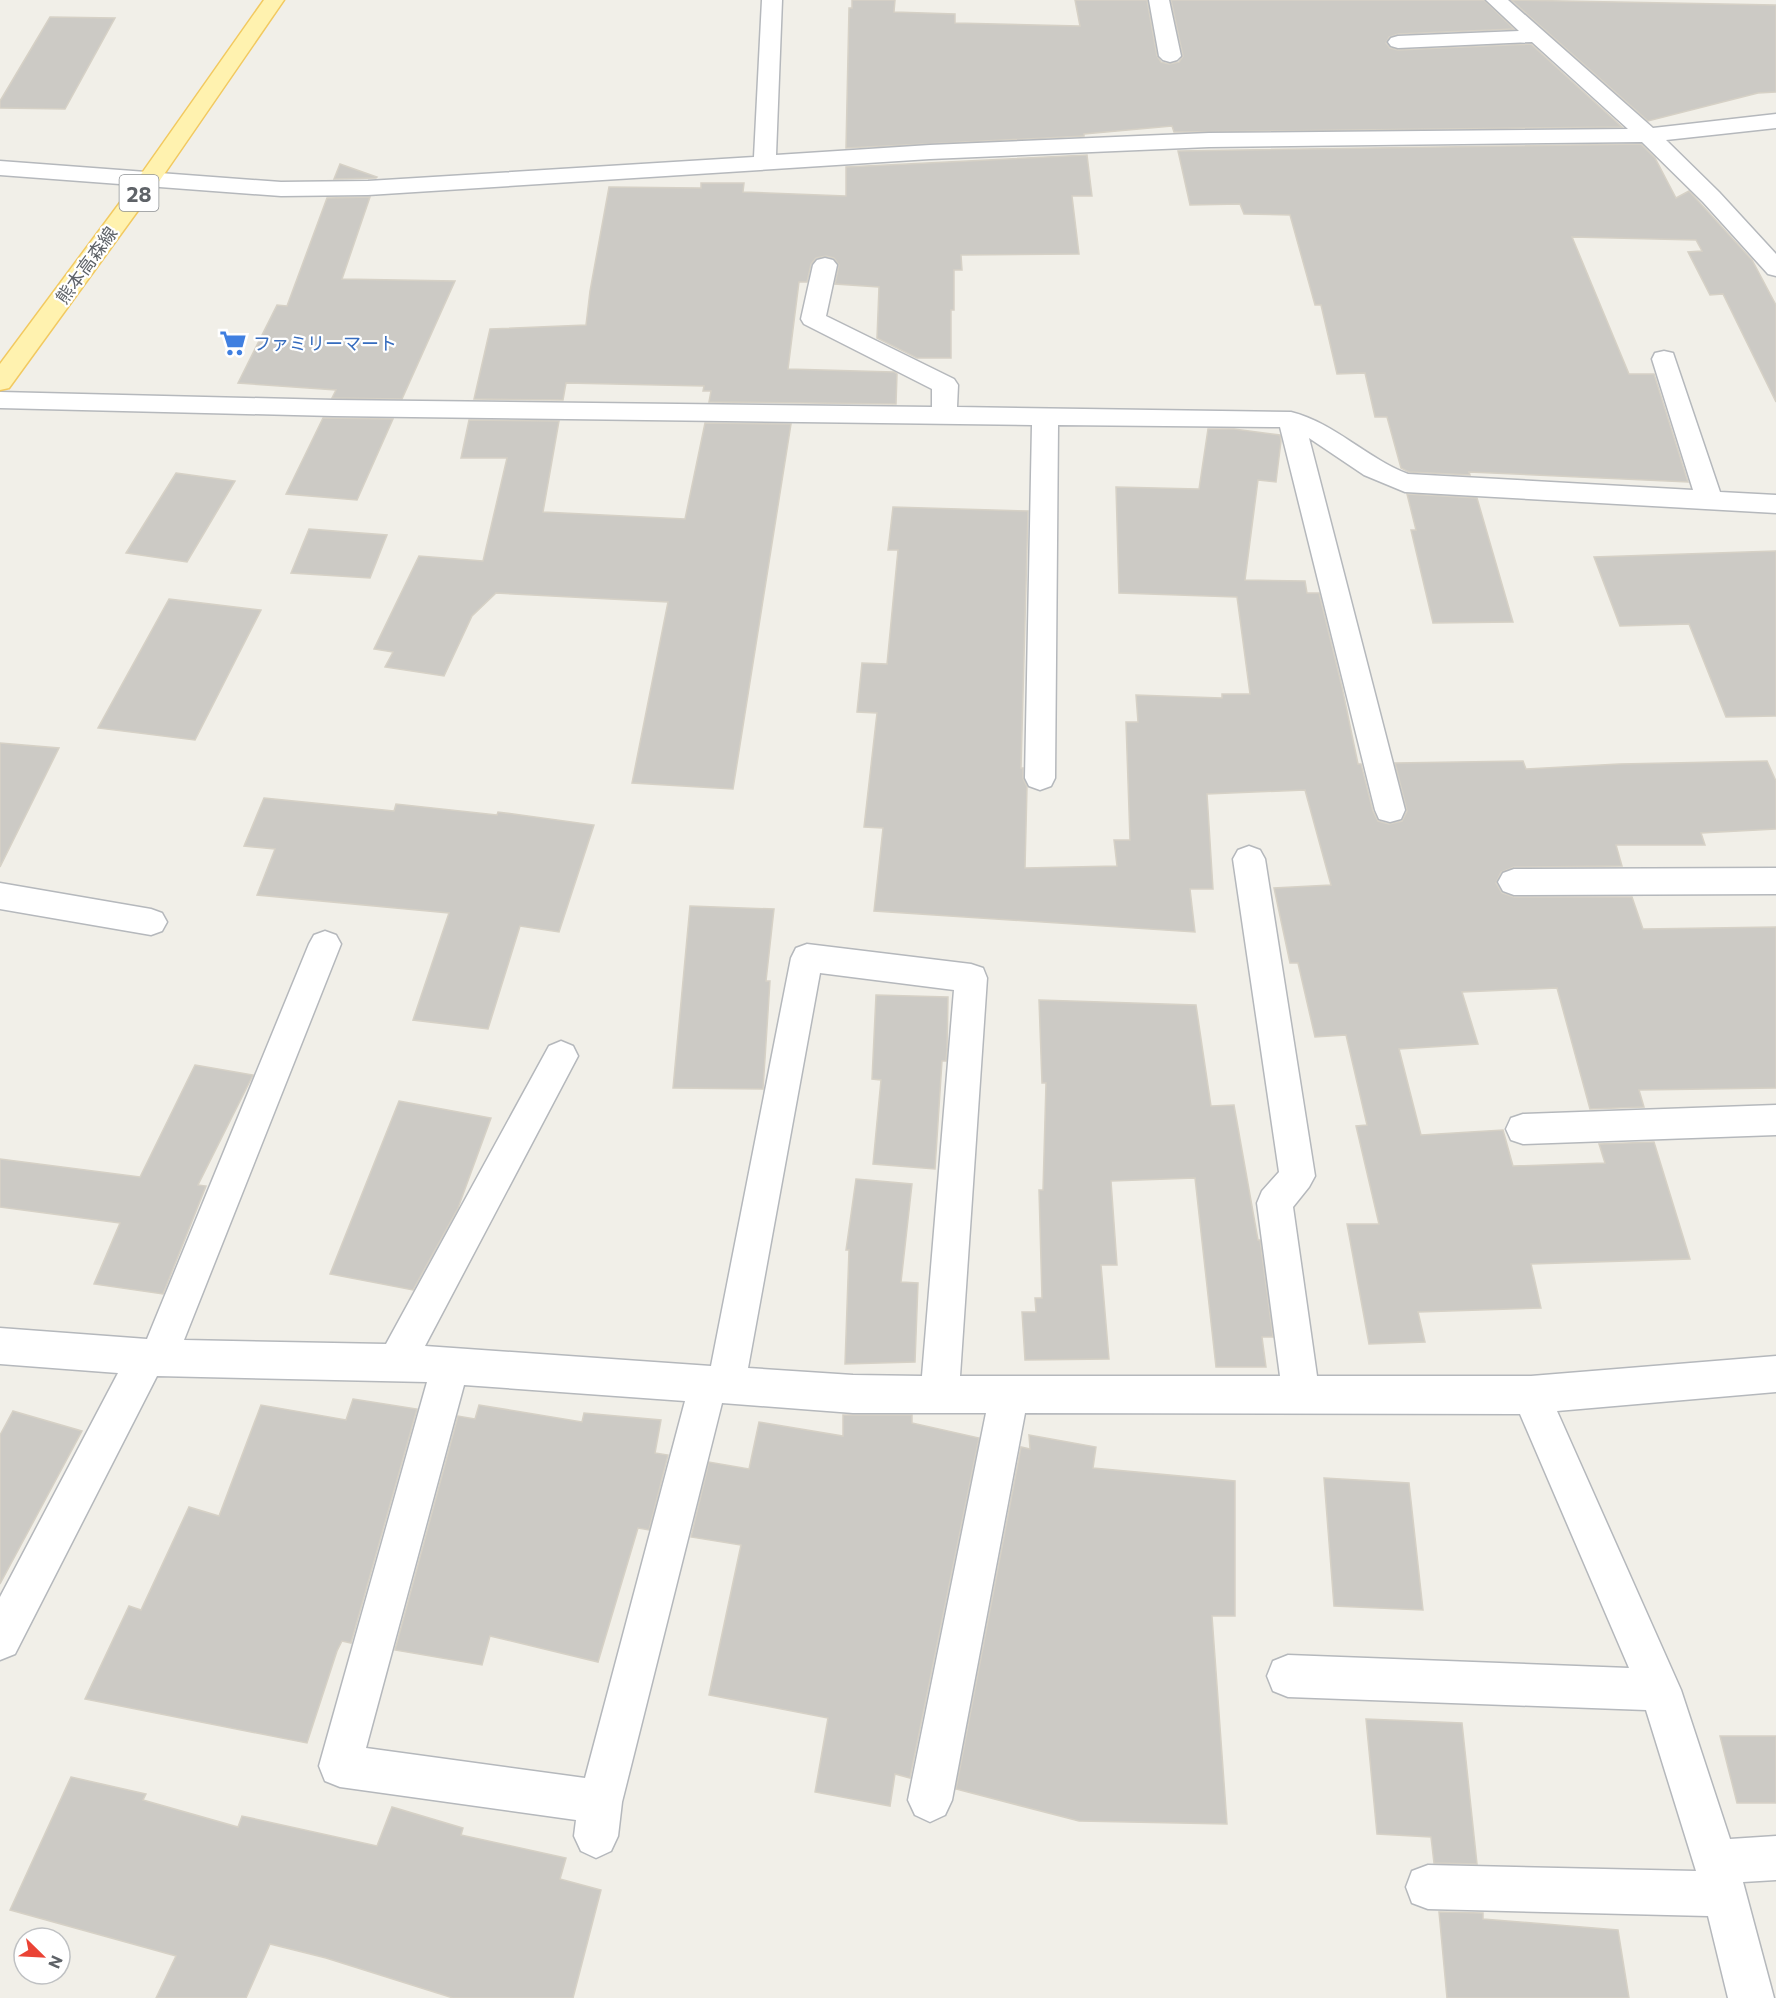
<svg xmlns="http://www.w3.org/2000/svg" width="1776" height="1998" viewBox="0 0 1776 1998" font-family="Commissioner,'Noto Sans JP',sans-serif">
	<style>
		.building { fill: #cccac5; stroke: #d6d1c6; stroke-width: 1.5 }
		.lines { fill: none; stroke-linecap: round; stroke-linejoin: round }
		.minor-casing { stroke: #b5b8bc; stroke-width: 3 }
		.primary-casing { stroke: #f2c960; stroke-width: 3 }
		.minor { fill: #fff; fill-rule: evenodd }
		.primary { fill: #fff2af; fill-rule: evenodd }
		.labels { text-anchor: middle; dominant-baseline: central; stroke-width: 4.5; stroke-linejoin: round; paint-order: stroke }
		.far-street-label { font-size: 18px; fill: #5f6368; stroke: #fff }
		.far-shop-label { font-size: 18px; fill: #366cbe; stroke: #fff; text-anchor: start }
		.shield { fill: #fff; stroke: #8f9295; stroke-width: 1.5 }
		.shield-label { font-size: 21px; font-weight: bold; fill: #5f6368 }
	</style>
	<rect width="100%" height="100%" fill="#f1efe8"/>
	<path class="building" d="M852,0H895L894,12L955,14V23L1080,26L1075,0H1147L1157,56L1161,62L1169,64L1179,62L1183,56L1171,0H1484L1514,29L1398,34L1389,37L1386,43L1390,48L1398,50L1531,44L1622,127L1174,132L1172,126L1084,134V136L846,148L849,8H852Z
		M1511,0L1776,5V92L1758,93L1648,121Z
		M50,17L115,18L65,109L0,108V101Z
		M1641,144L1655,158L1676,198L1689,191L1752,260L1776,305V402L1723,294L1710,295L1688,252L1702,251L1696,240L1572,237L1629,374H1654L1688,482L1469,472L1470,475L1409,472L1401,468L1387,417H1375L1365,373L1337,374L1321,305H1315L1290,215L1244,214L1240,204L1190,205L1178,151Z
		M1087,155L1092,196H1072L1079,254L961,255L962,270H954V310H951V358H917L877,338L879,287L835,284L839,265L834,258L826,256L816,258L811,264L807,282H799L788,369L894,372L897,374L896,404L709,402L711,391H703L704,386L566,383L563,400L474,399L490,329L586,325L590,291L609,187L701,188V183H744L743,192L846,196V167Z
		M340,164L377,177L376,178L334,179Z
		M370,197L342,279L455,281L402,399L332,398L336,390L238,383L277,305L287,306L327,198Z
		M323,418L393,419L357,500L286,494Z
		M469,420L559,421L543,512L685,519L705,423L791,424L733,789L632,783L668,602L496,593L472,616L444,676L385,667L393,652L374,649L419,556L483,561L507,458H461Z
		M1208,429H1234L1280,435L1281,441L1276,482L1258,480L1245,580L1305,581L1307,593H1319L1342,687L1358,764H1361L1373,811L1378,821L1389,824L1402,821L1407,811L1395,763L1523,761L1526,769L1619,764L1767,761L1776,781V829L1701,833L1705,845H1616L1622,866L1514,867L1501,872L1496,883L1502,893L1514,897H1632L1643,929L1776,927V1088L1639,1090L1644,1107L1590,1109L1557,988L1462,992L1478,1044L1399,1049L1421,1135L1503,1130L1513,1166L1605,1163L1599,1144L1654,1142L1690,1259L1531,1264L1541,1308L1418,1312L1425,1342L1369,1344L1347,1224H1379L1356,1126L1367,1125L1346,1035L1315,1037L1298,963H1290L1274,888L1331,885L1305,790L1207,794L1213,889H1190L1195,932L874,911L883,828L864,827L877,713L857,712L862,663L887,664L898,550H888L893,507L1028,511L1021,768H1023V778L1027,787L1025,868L1117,866L1114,840H1130L1126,722H1138L1136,695L1222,698V694H1250L1237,597L1119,593L1116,487L1199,489Z
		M176,473L235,481L187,562L126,553Z
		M1407,494L1477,498L1513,622L1433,623L1411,530H1416Z
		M309,529L387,535L370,578L291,573Z
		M1776,551V716L1726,717L1689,624L1620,626L1594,557Z
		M169,599L261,610L195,740L98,728Z
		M0,743L59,748L0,867Z
		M264,798L394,811L396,804L497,815L498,812L594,825L559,932L520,926L488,1029L413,1020L449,913L257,895L275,849L244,846Z
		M690,906L774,909L766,981H770L763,1089L673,1088Z
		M876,995L948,997L947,1051L946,1061H942L935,1169L873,1164L881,1080L872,1079Z
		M1039,1000L1196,1005L1211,1106L1234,1105L1258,1240H1260L1273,1337H1262L1266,1367H1216L1195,1178L1111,1181L1117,1265H1101L1109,1359L1025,1360L1022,1312H1036L1035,1298H1042L1039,1190H1043L1046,1083H1042Z
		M195,1065L253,1075L198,1185L206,1186L163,1294L94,1284L120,1223L0,1207V1159L140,1177Z
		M399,1101L491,1118L458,1208L413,1290L330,1274Z
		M856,1179L912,1184L901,1282L918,1283L915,1362L845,1364L849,1250H846Z
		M353,1399L417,1409L351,1643L342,1641L337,1651L307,1743L85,1699L129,1606L141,1610L189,1507L219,1516L261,1405L346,1420Z
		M479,1405L582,1422L584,1413L661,1420L655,1453L668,1455L649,1530L638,1528L598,1662L490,1636L482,1665L395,1650L458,1416L475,1419Z
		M13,1411L82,1431L0,1584V1435Z
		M843,1415H912V1423L979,1438L910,1778L895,1774L890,1806L815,1792L828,1718L709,1695L741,1545L691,1537L709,1462L749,1469L759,1422L843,1436Z
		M1029,1435L1096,1447L1093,1468L1235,1481V1616H1212L1227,1824L1079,1821L956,1789L1021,1447L1030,1449Z
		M1324,1478L1409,1483L1423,1610L1334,1606Z
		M1366,1719L1462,1723L1477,1864L1434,1863L1431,1837L1377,1834Z
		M1720,1736H1776V1803H1737Z
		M71,1777L146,1794L143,1800L238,1827L242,1816L377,1846L392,1807L463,1828L461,1835L566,1858L560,1879L601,1890L573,1998H453L326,1958L270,1944L246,1998H156L176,1956L10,1910Z
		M1439,1912L1483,1913V1919L1618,1930L1629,1998H1447Z"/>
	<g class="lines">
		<defs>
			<path id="minor" d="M762,0H782L776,155L930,145L1209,133L1628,129L1532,42L1398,48L1391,46L1388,42L1391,38L1398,36L1519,31L1486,0H1508L1653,128L1776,114V128L1666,140L1719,192L1776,254V276L1768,274L1703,202L1642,142L1209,147L930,159L368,195L281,196L0,175V161L281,182L368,181L754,157Z
				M1149,0H1169L1181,56L1177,60L1170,62L1163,60L1159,56Z
				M825,258L833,260L837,265L826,316L954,379L958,385L957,407L1291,412C1335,423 1366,458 1408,474L1693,490L1652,359L1655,353L1664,351L1673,353L1720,492L1776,495V513L1405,492L1364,475L1309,438L1405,810L1401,819L1390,822L1379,819L1375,810L1280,427L1058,425L1055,778L1051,786L1040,790L1029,786L1025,778L1032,425L334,416L0,408V392L334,400L932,407V389L804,324L801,319L813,265L817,260Z
				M1249,846L1260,850L1265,859L1315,1176L1309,1187L1293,1207L1317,1376H1531L1776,1356V1392L1557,1411L1681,1690L1730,1839L1776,1836V1880L1743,1882L1774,1998H1728L1708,1916L1428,1909L1412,1903L1406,1887L1412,1871L1428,1865L1696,1871L1646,1710L1288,1697L1273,1691L1267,1676L1273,1661L1288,1655L1629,1668L1520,1414L1025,1413L952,1800L945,1815L930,1822L915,1815L908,1800L986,1413H853L722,1403L622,1802L618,1836L611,1851L596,1858L581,1851L574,1836L576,1820L340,1787L325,1781L319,1766L427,1382L157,1376L15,1654L0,1660V1597L118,1373L0,1364V1328L147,1339L309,944L314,935L325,931L336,935L341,944L184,1340L386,1344L549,1046L561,1041L573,1046L578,1056L425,1346L711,1366L791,958L796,948L807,944L971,964L983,968L987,978L960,1376H1280L1257,1203L1262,1191L1279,1172L1233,859L1238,850ZM820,973L954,990L922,1376L853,1375L748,1368ZM464,1385L685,1401L585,1778L366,1748Z
				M1776,868V894L1514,895L1503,891L1498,882L1503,873L1514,869Z
				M0,883L151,909L162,913L167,922L162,931L151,935L0,909Z
				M1776,1105V1135L1523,1144L1511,1140L1506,1129L1511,1118L1523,1114Z"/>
			<path id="primary" d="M264,0H284L158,183L9,388L0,390V364L142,173Z"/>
		</defs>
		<use href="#minor" class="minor-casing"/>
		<use href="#primary" class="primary-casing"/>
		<use href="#minor" class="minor"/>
		<use href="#primary" class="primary"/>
	</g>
	<defs>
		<symbol id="supermarket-bare" viewBox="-9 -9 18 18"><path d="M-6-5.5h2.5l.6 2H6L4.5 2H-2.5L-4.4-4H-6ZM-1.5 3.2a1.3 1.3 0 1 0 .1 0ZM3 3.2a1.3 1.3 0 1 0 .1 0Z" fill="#3f7fe0" stroke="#fff" stroke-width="2.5" paint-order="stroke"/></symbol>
	</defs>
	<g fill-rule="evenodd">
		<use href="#supermarket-bare" x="214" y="324" width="38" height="38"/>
	</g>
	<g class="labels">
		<g class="far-street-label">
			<text transform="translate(86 265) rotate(-54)">熊本高森線</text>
		</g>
		<g class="far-shop-label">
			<text x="253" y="343">ファミリーマート</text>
		</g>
		<rect class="shield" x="119.5" y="175" width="39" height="36" rx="4.5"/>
		<g class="shield-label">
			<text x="139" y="193">28</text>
		</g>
	</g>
	<g transform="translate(42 1956) rotate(114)"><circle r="28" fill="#ffffff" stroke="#bfc1c3" stroke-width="1.5"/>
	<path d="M0-4.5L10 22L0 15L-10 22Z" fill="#ea4335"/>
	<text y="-9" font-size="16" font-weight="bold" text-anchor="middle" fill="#5f6368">N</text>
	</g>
</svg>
